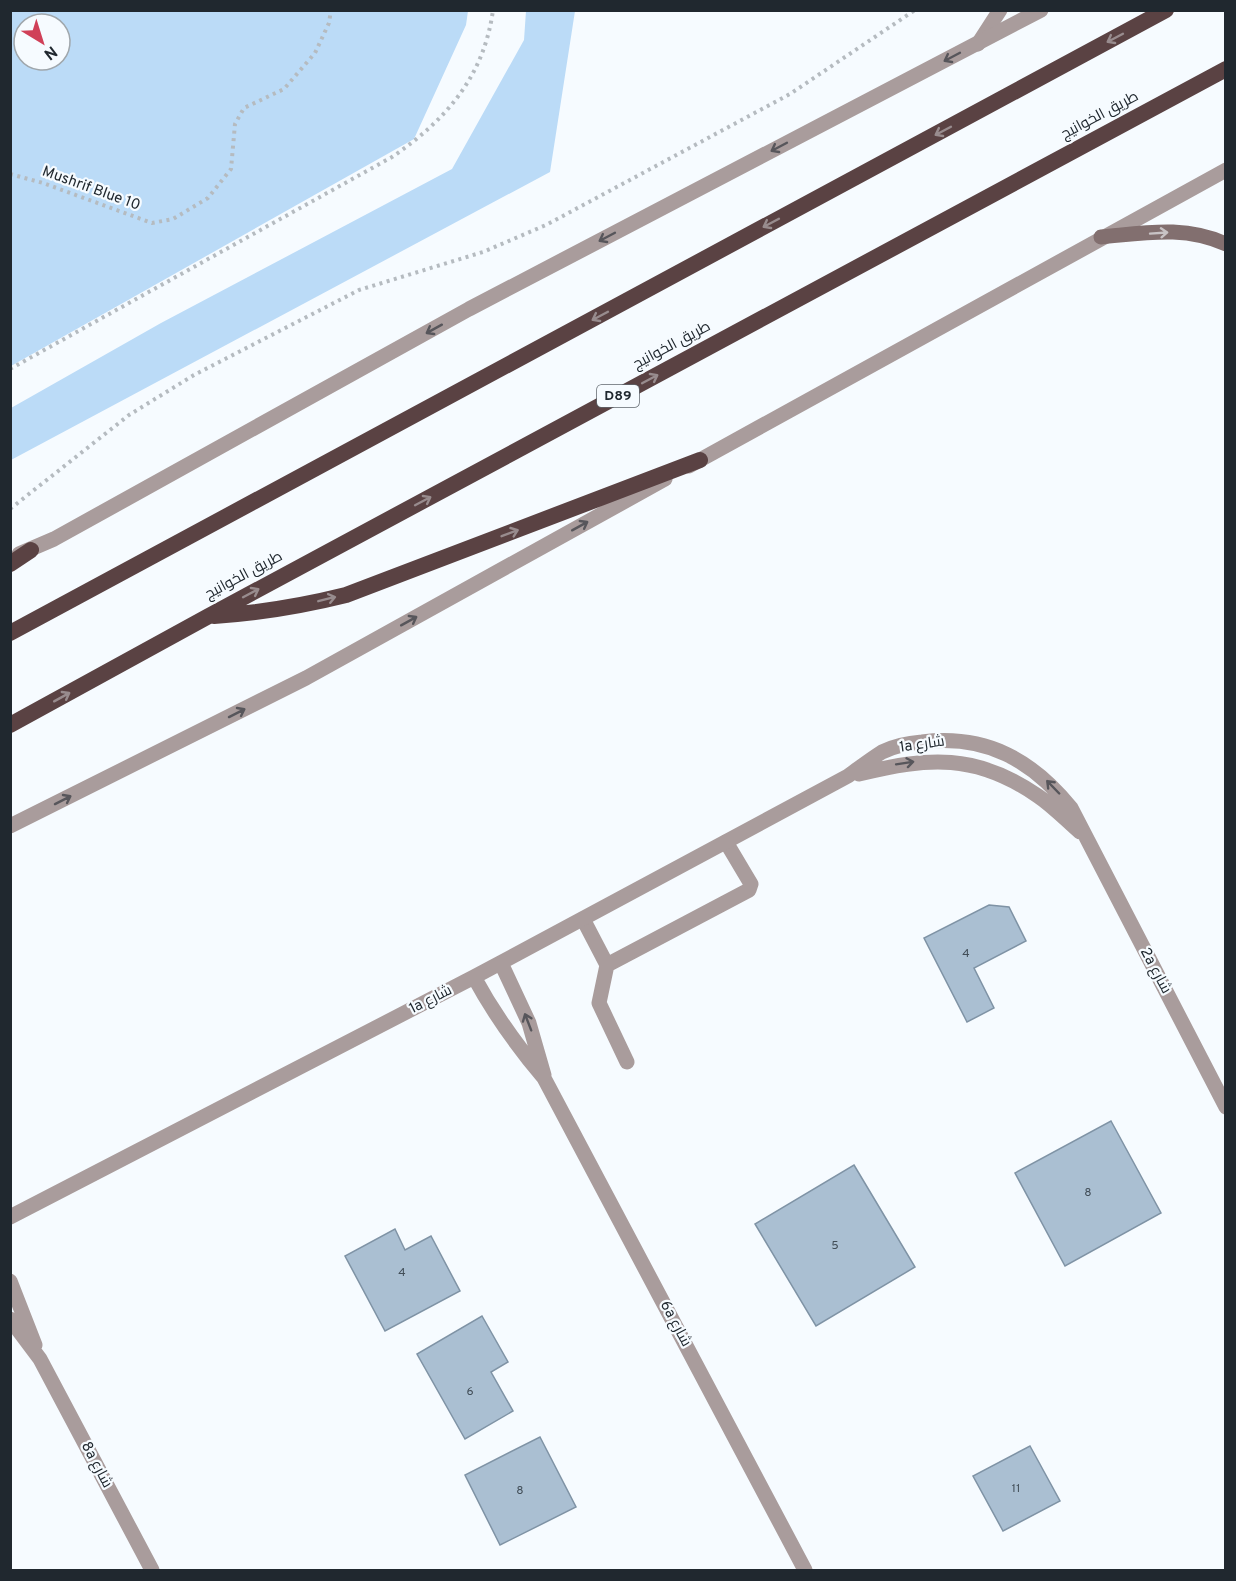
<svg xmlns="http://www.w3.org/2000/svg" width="1236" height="1581" viewBox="0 0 1236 1581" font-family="Overpass,Cairo,sans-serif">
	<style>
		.green { fill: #bbdbf7; fill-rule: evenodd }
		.building { fill: #aabfd2; stroke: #7f93a5; stroke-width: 1.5 }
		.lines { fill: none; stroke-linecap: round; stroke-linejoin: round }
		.path { stroke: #b5bbc0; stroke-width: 4; stroke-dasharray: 3 4.5; stroke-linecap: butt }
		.service { stroke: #a99c9c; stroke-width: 15 }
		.minor { stroke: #a99c9c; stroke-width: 15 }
		.tertiary { stroke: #a99c9c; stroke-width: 15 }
		.secondary { stroke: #826f6f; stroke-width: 15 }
		.trunk { stroke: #5a4243; stroke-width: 16 }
		.oneway { stroke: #988c8e }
		.oneway2 { stroke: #57565b }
		.oneway3 { stroke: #c8c3c5 }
		.labels { text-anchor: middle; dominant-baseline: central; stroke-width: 4.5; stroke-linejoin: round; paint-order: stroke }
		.number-label { font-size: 12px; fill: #424e58 }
		.shield { fill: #f6fbff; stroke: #60676d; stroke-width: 1.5 }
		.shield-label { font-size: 14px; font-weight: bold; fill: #20282f }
		.street-label { font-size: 15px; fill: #20282f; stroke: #f6fbff }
	</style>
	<rect width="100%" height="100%" fill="#f6fbff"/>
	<path class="green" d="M11,10H468V11L466,25L414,139L11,366ZM24,24H60V60H24Z
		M526,11H575L550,172L11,460V408L161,323L452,169L524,40Z"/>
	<path class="building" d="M989,905L1009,907L1026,941L974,968L994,1008L967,1022L924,938Z
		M1111,1121L1161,1213L1065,1266L1015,1173Z
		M854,1165L915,1267L816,1326L755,1224Z
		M395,1229L405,1250L431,1236L460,1291L385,1331L345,1256Z
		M482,1316L508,1362L491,1372L513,1411L465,1439L417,1354Z
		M540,1437L576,1507L500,1545L465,1475Z
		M1030,1446L1060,1501L1003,1531L973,1476Z"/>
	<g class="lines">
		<path class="path" d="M10,174L43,183L152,223L173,219L208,198L231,169L235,124L244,108L284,89L315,53L329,23L331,10
			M10,369L392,157C445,121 484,77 493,10
			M10,509L129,415L194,375L359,290L483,252L546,225L790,94L915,10"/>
		<path class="service" d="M583,919L607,965L749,890L751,884L726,842
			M607,965L599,1003L627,1062"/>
		<path class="minor" d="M978,44L1000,10
			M859,774C928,757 976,753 1038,796C1053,806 1066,820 1080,832
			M501,963L529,1023L544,1075
			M474,977C494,1014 517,1046 544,1078L805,1570
			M10,1217L474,977L848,776C859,768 871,759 882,752C894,746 909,743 922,742C986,734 1032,760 1071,808L1226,1107
			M10,1281L35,1345
			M10,1319L40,1359L152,1570"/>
		<path class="tertiary" d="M689,466L1226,170
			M19,554L54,539L469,309L1041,10
			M10,826L306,678L665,479"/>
		<path class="secondary" d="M1101,237C1145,233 1184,225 1226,244"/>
		<path class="trunk" d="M10,564L31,550
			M214,616C259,613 302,606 346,595L700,460
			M10,633L1166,10
			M10,725L207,617L1226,69"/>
	</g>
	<defs><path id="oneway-shaft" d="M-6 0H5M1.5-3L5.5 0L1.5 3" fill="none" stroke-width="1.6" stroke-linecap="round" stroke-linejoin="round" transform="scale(1.5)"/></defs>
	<g class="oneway">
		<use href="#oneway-shaft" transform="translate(1115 38) rotate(152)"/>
		<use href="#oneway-shaft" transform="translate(943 131) rotate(152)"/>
		<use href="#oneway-shaft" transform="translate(771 223) rotate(152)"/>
		<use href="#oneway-shaft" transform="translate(600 316) rotate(152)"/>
		<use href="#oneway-shaft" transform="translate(650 379) rotate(-28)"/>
		<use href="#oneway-shaft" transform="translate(423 501) rotate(-28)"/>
		<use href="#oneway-shaft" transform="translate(510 533) rotate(-21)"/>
		<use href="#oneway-shaft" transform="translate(251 593) rotate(-28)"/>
		<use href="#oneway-shaft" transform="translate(327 599) rotate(-14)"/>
		<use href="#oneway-shaft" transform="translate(62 697) rotate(-29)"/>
	</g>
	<g class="oneway2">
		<use href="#oneway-shaft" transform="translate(952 57) rotate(152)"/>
		<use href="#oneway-shaft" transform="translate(779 147) rotate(152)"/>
		<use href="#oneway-shaft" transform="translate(607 237) rotate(152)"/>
		<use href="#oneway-shaft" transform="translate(434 329) rotate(151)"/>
		<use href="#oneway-shaft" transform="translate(580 526) rotate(-29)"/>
		<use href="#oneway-shaft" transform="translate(409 621) rotate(-29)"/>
		<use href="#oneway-shaft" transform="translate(237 713) rotate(-27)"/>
		<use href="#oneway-shaft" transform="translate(905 763) rotate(-9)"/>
		<use href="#oneway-shaft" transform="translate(1053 787) rotate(-134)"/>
		<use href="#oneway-shaft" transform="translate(63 800) rotate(-27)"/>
		<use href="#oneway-shaft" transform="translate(528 1022) rotate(-111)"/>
	</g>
	<use class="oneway3" href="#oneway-shaft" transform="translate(1159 233) rotate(-4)"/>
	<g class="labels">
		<g class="number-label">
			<text x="966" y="954">4</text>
			<text x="1088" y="1193">8</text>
			<text x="835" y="1246">5</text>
			<text x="402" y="1273">4</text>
			<text x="470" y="1392">6</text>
			<text x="1016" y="1489">11</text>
			<text x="520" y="1491">8</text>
		</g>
		<rect class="shield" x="597" y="385" width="42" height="22" rx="4.5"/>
		<g class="shield-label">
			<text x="618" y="396">D89</text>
		</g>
		<g class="street-label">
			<text transform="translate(1100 116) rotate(-28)">طريق الخوانيج</text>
			<text transform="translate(91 189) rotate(20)">Mushrif Blue 10</text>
			<text transform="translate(672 346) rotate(-28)">طريق الخوانيج</text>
			<text transform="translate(244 576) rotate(-28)">طريق الخوانيج</text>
			<text transform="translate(922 745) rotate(-8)">1a شارع</text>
			<text transform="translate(1155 971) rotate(62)">2a شارع</text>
			<text transform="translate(431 1000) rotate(-27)">1a شارع</text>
			<text transform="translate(675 1324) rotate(62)">6a شارع</text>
			<text transform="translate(96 1465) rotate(62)">8a شارع</text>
		</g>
	</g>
	<rect width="1236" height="1581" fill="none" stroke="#20282f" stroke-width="24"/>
	<g transform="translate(42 42) rotate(142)"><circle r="28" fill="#f6fbff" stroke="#a0a7ac" stroke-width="1.5"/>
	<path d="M0-4.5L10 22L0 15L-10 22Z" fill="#d04058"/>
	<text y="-9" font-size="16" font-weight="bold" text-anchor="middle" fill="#20282f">N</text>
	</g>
</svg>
